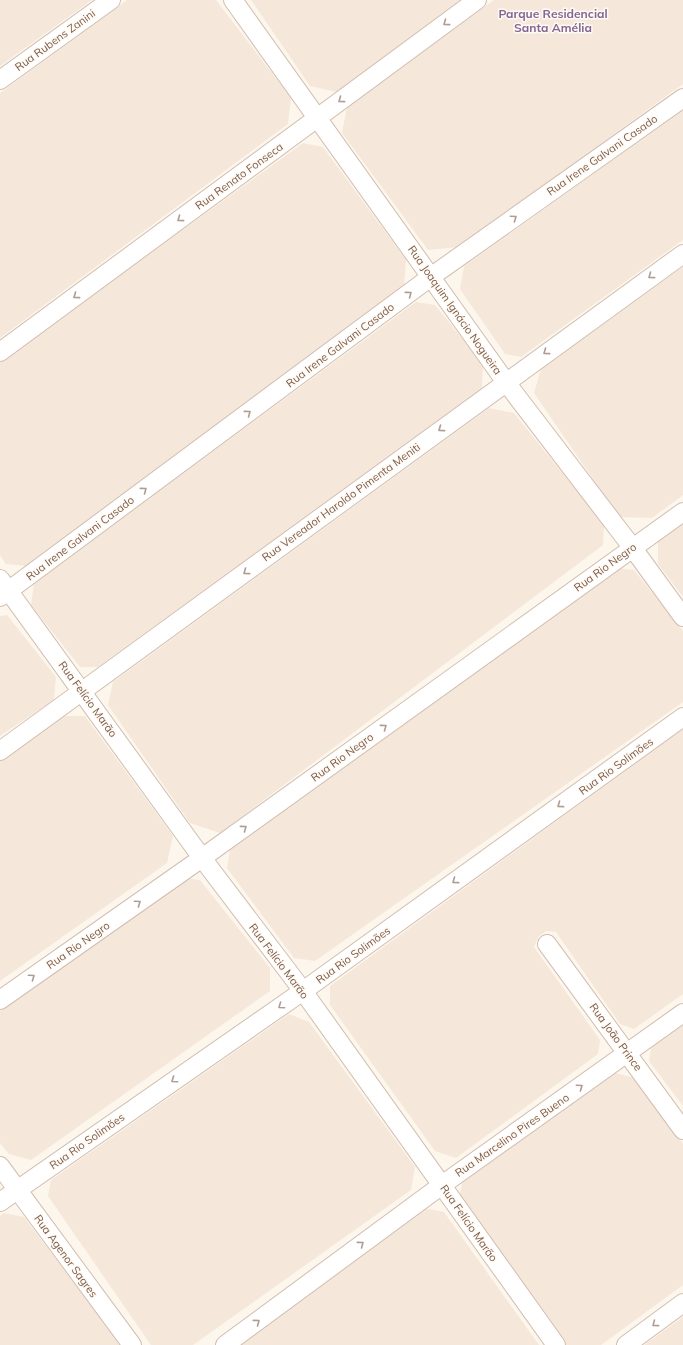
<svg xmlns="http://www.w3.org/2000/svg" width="683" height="1345" viewBox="0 0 683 1345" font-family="Mulish,sans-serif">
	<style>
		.residential { fill: #f5e8da }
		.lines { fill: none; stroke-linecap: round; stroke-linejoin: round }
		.street-casing { stroke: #d1beb0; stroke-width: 20 }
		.street { stroke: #fff; stroke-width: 18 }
		.oneway { stroke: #af9d94 }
		.labels { text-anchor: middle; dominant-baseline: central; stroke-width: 3; stroke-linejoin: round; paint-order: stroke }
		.street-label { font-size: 11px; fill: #7a5c4d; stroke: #fffaf3 }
		.neighbourhood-label { font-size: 12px; font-weight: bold; fill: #846695; stroke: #fffaf3 }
	</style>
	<rect width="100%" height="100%" fill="#fdf6ec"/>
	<path class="residential" d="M0,0H92L0,66Z
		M127,0H216L291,98L288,124L0,338V93Z
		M251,0H460L337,92L310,86Z
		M494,0H683V84L459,247L428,250L342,133L347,107Z
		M683,110V240L521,357L505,354L460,289L464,266Z
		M303,143L323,147L406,260L404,287L26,566L6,564L0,555V362Z
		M683,266V495L652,518L619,517L534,393L541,369Z
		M416,302L435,305L483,364L482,388L98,667H80L31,605L34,583Z
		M489,408L514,413L604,525L603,545L220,833L190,823L108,705L113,682Z
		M683,522V597L658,564V540Z
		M616,568L634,570L683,631V702L315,961L294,958L227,868L230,850Z
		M7,615L56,677L54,700L0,736V616Z
		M62,716H85L173,836L167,863L0,981V761Z
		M683,729V994L634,1029L620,1024L556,932L546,931L538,937L534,947L600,1040L598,1054L456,1158L435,1151L330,1005V986Z
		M183,878L200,880L270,968V991L31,1160L9,1154L0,1143V1011Z
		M289,1014L309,1022L415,1167L411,1190L193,1345H151L48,1196L51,1180Z
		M683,1020V1106L649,1061L652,1042Z
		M615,1073L635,1078L683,1144V1285L601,1345H566L460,1194L463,1179Z
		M424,1208L444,1212L539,1345H238Z
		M4,1213L24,1217L121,1345H0V1216Z
		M683,1317V1345H644Z"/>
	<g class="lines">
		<defs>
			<path id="street" d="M233,0L505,381L632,547L683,617
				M0,80L111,0
				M0,352L477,0
				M0,579L202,858L303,991L556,1345
				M0,597L432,276L683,98
				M0,751L683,254
				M547,944L683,1130
				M0,1000L202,858L683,512
				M0,1166L132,1345
				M0,1202L303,991L683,717
				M225,1345L442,1185L683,1013
				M626,1345L683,1303"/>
		</defs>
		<use href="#street" class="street-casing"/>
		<use href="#street" class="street"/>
	</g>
	<defs><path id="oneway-chevron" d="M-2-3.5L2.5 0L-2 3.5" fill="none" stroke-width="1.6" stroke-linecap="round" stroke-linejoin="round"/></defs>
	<g class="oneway">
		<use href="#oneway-chevron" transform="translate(446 23) rotate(144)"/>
		<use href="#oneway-chevron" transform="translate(341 100) rotate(144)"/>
		<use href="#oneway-chevron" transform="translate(514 218) rotate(-35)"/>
		<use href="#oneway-chevron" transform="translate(180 219) rotate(144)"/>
		<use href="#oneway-chevron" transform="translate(651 276) rotate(144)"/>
		<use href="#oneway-chevron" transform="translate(409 294) rotate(-37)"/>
		<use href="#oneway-chevron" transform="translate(76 296) rotate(144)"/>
		<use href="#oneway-chevron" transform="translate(546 352) rotate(144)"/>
		<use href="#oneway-chevron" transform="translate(248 413) rotate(-37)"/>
		<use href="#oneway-chevron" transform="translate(441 429) rotate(144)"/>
		<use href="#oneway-chevron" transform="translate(144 490) rotate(-37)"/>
		<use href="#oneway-chevron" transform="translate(246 572) rotate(144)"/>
		<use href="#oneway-chevron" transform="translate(384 727) rotate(-36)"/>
		<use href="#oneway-chevron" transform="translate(560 805) rotate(144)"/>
		<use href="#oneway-chevron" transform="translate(244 828) rotate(-36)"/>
		<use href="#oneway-chevron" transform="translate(455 881) rotate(144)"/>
		<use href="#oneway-chevron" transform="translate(138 903) rotate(-35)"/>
		<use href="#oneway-chevron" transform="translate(32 977) rotate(-35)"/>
		<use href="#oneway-chevron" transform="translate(281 1006) rotate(145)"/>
		<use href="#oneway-chevron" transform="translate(174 1080) rotate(145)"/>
		<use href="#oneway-chevron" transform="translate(580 1087) rotate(-35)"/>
		<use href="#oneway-chevron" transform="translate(361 1244) rotate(-37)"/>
		<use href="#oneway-chevron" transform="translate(257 1322) rotate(-37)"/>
		<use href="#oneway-chevron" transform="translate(655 1324) rotate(143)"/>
	</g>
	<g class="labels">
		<g class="street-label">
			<text transform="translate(55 40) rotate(-36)">Rua Rubens Zanini</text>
			<text transform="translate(602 155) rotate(-35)">Rua Irene Galvani Casado</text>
			<text transform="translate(239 176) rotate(-36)">Rua Renato Fonseca</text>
			<text transform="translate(455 310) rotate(55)">Rua Joaquim Ignácio Nogueira</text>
			<text transform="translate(340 345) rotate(-37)">Rua Irene Galvani Casado</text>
			<text transform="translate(341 502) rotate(-36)">Rua Vereador Haroldo Pimenta Meniti</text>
			<text transform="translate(80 538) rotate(-37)">Rua Irene Galvani Casado</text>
			<text transform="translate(605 567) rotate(-36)">Rua Rio Negro</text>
			<text transform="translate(88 699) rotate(54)">Rua Felício Marão</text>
			<text transform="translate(342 757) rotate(-36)">Rua Rio Negro</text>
			<text transform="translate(616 766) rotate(-36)">Rua Rio Solimões</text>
			<text transform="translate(78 945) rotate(-35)">Rua Rio Negro</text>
			<text transform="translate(353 955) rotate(-36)">Rua Rio Solimões</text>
			<text transform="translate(279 961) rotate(53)">Rua Felício Marão</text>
			<text transform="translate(616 1037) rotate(54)">Rua João Prince</text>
			<text transform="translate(512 1135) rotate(-35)">Rua Marcelino Pires Bueno</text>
			<text transform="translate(87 1141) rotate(-35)">Rua Rio Solimões</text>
			<text transform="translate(469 1223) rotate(55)">Rua Felício Marão</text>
			<text transform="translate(66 1256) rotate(54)">Rua Agenor Sagres</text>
		</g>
		<g class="neighbourhood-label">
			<text x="553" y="13">Parque Residencial<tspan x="553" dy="14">Santa Amélia</tspan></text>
		</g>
	</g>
</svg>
